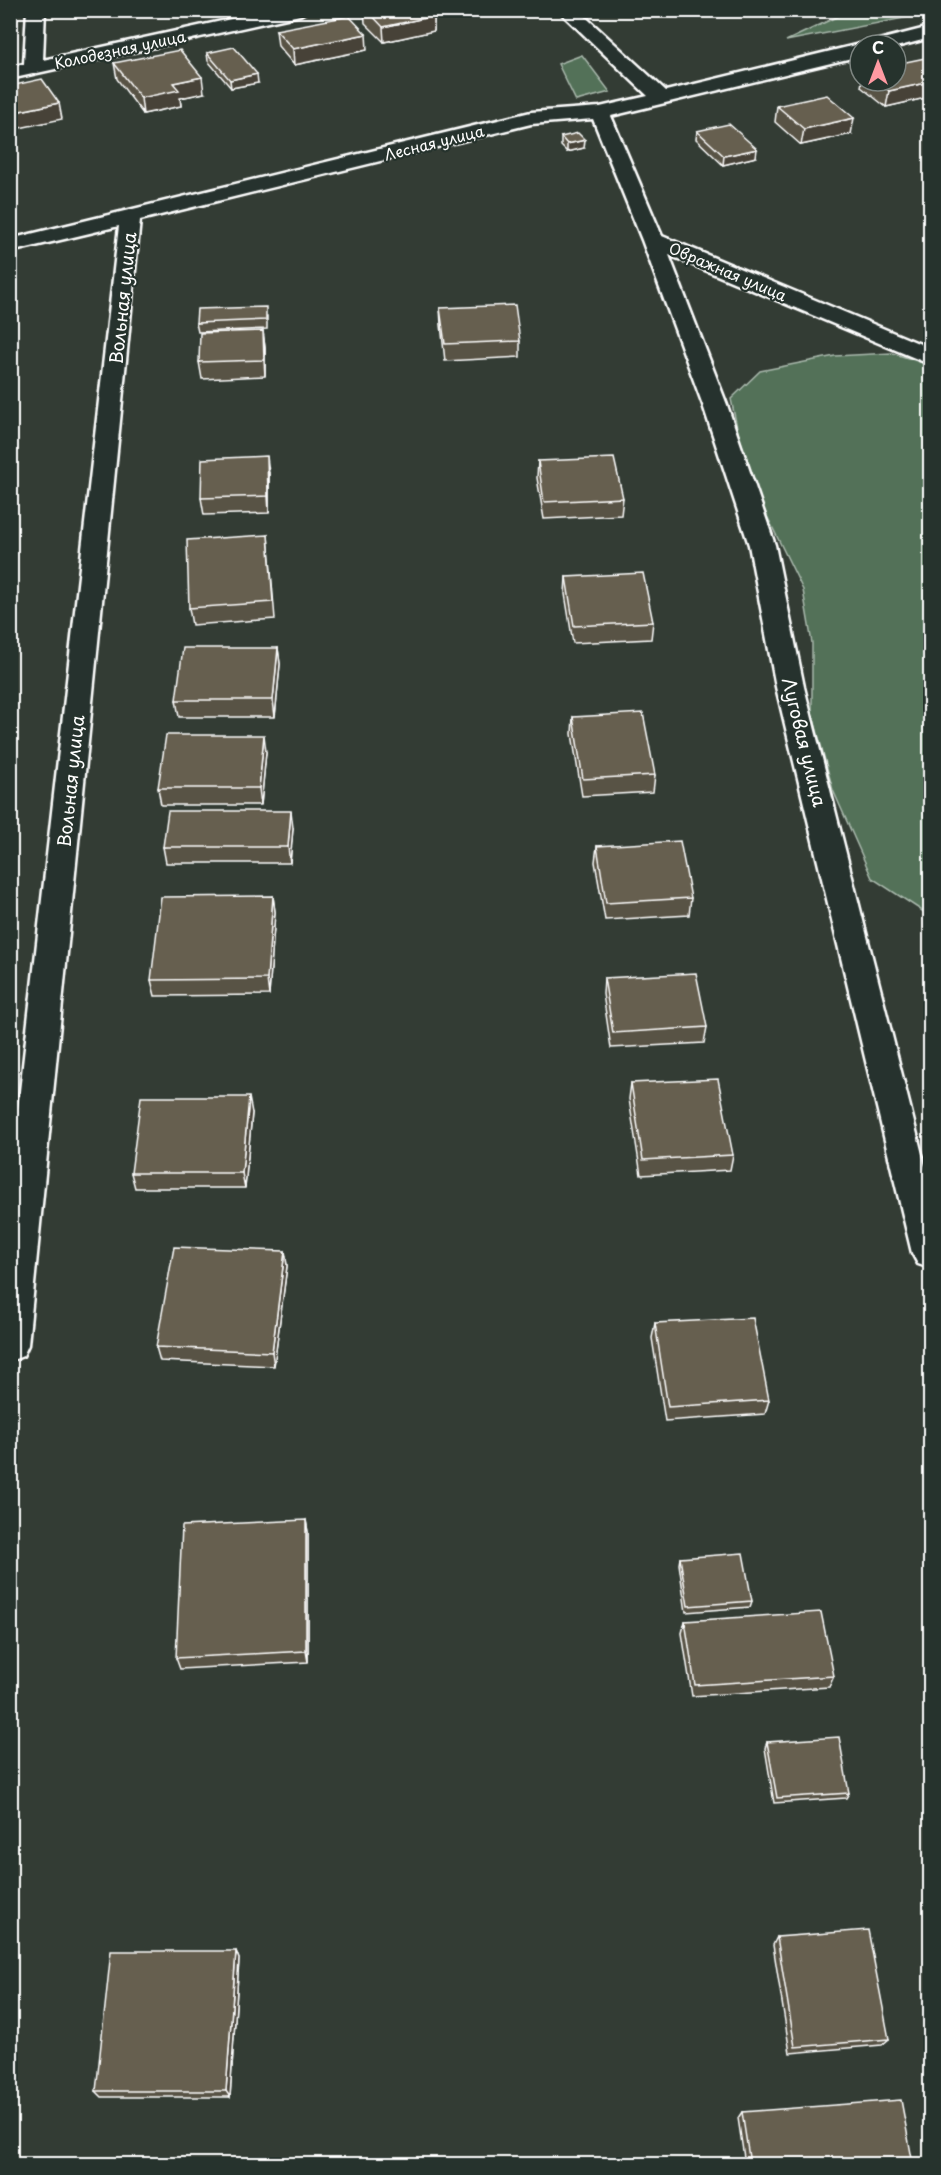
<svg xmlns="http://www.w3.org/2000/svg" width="941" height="2175" viewBox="0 0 941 2175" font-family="'Playpen Sans',sans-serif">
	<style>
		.green { fill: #537159; stroke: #a9b8ac; stroke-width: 1.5 }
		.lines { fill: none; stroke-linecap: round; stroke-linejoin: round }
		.street-casing { stroke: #fff; stroke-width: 5 }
		.street { fill: #26332d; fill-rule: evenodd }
		.wall { fill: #585244; stroke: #fff; stroke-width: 1.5 }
		.shaded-wall { fill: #474237; stroke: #fff; stroke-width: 1.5 }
		.building { fill: #665f4f; stroke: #fff; stroke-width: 1.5 }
		.labels { text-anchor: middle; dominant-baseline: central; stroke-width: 4.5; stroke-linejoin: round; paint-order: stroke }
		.far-street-label { font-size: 15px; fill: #fff; stroke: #26332d }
		.street-label { font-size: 18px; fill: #fff; stroke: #26332d }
	</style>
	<rect width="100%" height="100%" fill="#333c34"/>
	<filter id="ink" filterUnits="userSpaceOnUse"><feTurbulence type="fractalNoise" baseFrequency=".0167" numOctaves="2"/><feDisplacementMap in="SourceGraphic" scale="12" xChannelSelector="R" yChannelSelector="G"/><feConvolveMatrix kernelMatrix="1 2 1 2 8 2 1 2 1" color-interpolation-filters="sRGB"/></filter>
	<g filter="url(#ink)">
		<path class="green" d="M851,10H930V13L786,41Z
			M582,55L610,92L576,101L558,64Z
			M892,353L930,365V916L872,878L833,790L812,712V643L803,590L747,475L731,399L760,371L835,356Z"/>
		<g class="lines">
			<defs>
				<path id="street" d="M27,10H45L43,60L272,10H309L300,15L10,79V67L24,64Z
					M558,10H578L666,91L860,44L863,45H860V56L611,116L662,236L930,348V363L922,361L669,255L727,405L775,545L804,687L930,1186V1268L918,1264L912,1253L776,687L749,545L703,405L642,240L593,119L531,124L140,220L28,1345L23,1356L10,1361V1179L119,226L10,252V239L531,112L600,107L648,96Z
					M930,27V38L896,47V45H873L875,41Z"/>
			</defs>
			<use href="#street" class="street-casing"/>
			<use href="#street" class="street"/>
		</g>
		<path class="wall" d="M364,10H428L434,16V31L384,42L365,23Z
			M276,30L367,50L294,65L278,46Z
			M207,53L258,83L231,88L208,61Z
			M930,57V97L886,107L861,87L862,81H896Z
			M114,63L204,93L180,98L181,106L143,114L117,79Z
			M777,106L851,134L801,145L775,122Z
			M697,131L756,157L723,165L696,139Z
			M561,137L584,148L567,152L561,146Z
			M440,308L520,341V357L445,361L441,325Z
			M267,316V329L198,332L196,323Z
			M263,331L265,348V376L202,379L199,362Z
			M538,461L623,498L621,515L544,519L537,478Z
			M269,473V513L204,515L201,498Z
			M268,535L275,619L192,625L189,608Z
			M566,577L653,622L651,639L573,643L565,594Z
			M278,648L280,664L275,717H179L176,700Z
			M573,717L655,775L653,792L582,796L572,734Z
			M266,752L261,805H161L158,788Z
			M293,828L290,863H166L163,847Z
			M597,846L691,898L689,915L605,920L595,862Z
			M273,896L275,912L269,995L155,996L151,980Z
			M604,978L707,1027L704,1043L611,1048L603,994Z
			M631,1083L733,1155L730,1170L641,1175L629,1099Z
			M252,1113L245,1188H135L131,1173Z
			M285,1251L287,1266L274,1366L160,1361L156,1347Z
			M655,1323L769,1400L765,1414L665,1421L652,1338Z
			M306,1520L308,1532V1662L180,1669L176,1658Z
			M680,1558L752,1601L750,1607L686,1612L679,1564Z
			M685,1621L834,1676L829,1687L692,1696L682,1633Z
			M767,1742L849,1793L846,1798L774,1803L765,1748Z
			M777,1937L889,2039L882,2045L790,2053L773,1945Z
			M236,1951L239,1959L230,2097H102L96,2091Z
			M742,2112L913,2164H745L738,2118Z"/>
		<path class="shaded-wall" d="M434,16V31L384,42L383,27Z
			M366,34L367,50L294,65L293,49Z
			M257,74L258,83L231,88L230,80Z
			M202,77L204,93L180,98L181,106L143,114L141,98L173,83Z
			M930,82V97L886,107L889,91Z
			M59,103L62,119L10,130V113Z
			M854,118L851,134L801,145L804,129Z
			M585,140L584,148L567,152V144Z
			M757,149L756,157L723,165L724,156Z
			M263,331L265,348V376L264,360Z
			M267,456L269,473V513L268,496Z
			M278,648L280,664L275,717L273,700Z
			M264,735L266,752L261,805L259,788Z
			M291,811L293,828L290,863L288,847Z
			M273,896L275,912L269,995L267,979Z
			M249,1097L252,1113L245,1188L242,1173Z
			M285,1251L287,1266L274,1366L272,1352Z
			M306,1520L308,1532V1662L306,1651Z
			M236,1951L239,1959L230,2097L226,2091Z"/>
		<path class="building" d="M367,10H428L434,16L383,27Z
			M349,16L366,34L293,49L276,30Z
			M234,47L257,74L230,80L207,53Z
			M180,50L202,77L173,83L179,90L141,98L114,63Z
			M930,57V82L889,91L876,81H896V64Z
			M42,79L59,103L10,113V86Z
			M827,95L854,118L804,129L777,106Z
			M729,124L757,149L724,156L697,131Z
			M578,133L585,140L567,144L561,137Z
			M515,305L520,341L445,344L440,308Z
			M266,307V320L196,323L197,309Z
			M263,331L264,360L199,362L200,333Z
			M267,456L268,496L201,498L202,459Z
			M614,458L623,498L544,502L538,461Z
			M268,535L273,602L189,608L187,540Z
			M643,573L653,622L574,626L566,577Z
			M183,648H278L273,700H176Z
			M643,713L655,775L583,779L573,717Z
			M166,735H264L259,788H158Z
			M168,811H291L288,847H163Z
			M680,841L691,898L606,903L597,846Z
			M273,896L267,979L151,980L161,897Z
			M696,973L707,1027L613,1033L604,978Z
			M718,1079L733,1155L643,1160L631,1083Z
			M141,1097H249L242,1173H131Z
			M174,1247L285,1251L272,1352L156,1347Z
			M753,1318L769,1400L668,1407L655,1323Z
			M306,1520V1651L176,1658L182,1526Z
			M743,1553L752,1601L688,1606L680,1558Z
			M821,1612L834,1676L695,1685L685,1621Z
			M839,1737L849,1793L777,1798L767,1742Z
			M868,1930L889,2039L795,2047L777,1937Z
			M111,1951H236L226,2091H96Z
			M901,2100L913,2164H750L742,2112Z"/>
	</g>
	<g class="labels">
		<g class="far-street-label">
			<text transform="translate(120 49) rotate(-12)">Колодезная улица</text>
			<text transform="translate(434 142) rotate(-14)">Лесная улица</text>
			<text transform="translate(728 271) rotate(23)">Овражная улица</text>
		</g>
		<g class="street-label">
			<text transform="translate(122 298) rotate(-84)">Вольная улица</text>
			<text transform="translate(805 742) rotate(76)">Луговая улица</text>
			<text transform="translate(70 781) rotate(-84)">Вольная улица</text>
		</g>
	</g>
	<rect width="941" height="2175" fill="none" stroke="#26332d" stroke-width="36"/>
	<rect x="18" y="18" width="905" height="2139" fill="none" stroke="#fff" stroke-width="2" filter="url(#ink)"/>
	<g transform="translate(878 63)"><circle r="28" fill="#26332d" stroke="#7d8581" stroke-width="1.5"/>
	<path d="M0-4.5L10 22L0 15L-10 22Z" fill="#ff9aa2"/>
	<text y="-9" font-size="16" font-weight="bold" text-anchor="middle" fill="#ffffff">С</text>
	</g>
</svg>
